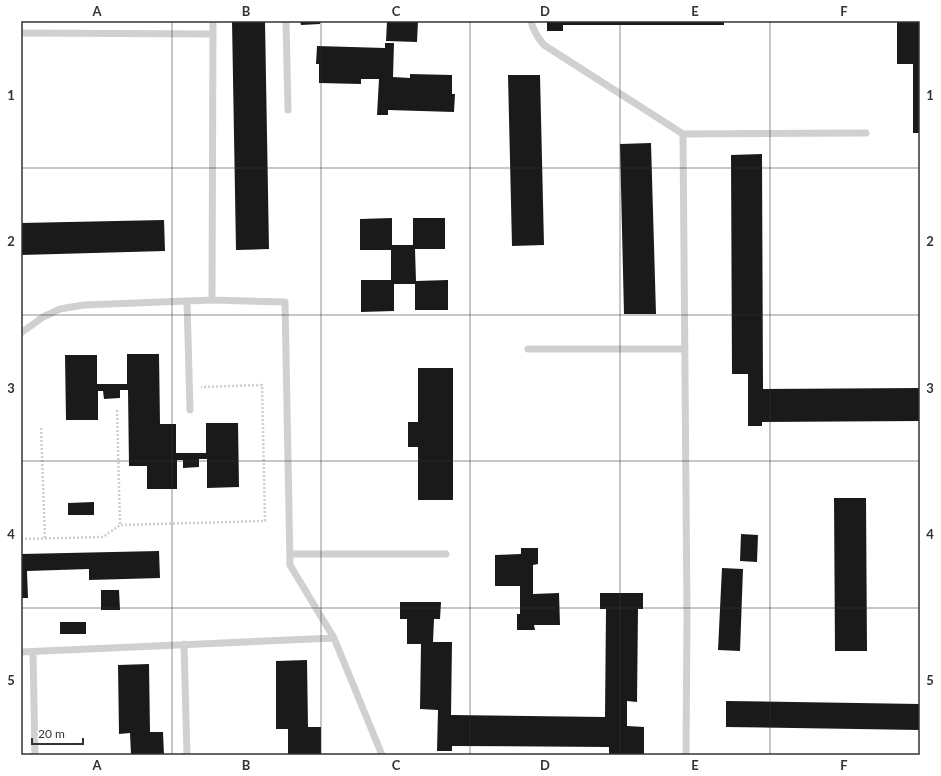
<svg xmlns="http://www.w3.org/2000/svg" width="941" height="776" font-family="Lato,sans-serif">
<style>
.building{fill:#1a1a1a}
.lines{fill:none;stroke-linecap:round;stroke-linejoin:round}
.path{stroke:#cdcdcd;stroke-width:2.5;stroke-dasharray:2 2;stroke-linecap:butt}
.lane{stroke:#d0d0d0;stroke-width:7}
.grid{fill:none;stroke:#333;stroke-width:1;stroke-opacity:0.55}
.neatline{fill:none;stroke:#333;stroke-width:1.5}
.grid-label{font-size:13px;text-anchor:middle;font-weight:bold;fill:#333}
</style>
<rect width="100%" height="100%" fill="#fff"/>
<path class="building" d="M232,21H265L269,249L236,250Z
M300,21H320V24L301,25Z
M387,21H418L417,42L386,41Z
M547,21H724V25H563V31H547Z
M897,21H920V133H913V64H897Z
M385,43H394L393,77L410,78V74L452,75V94H455L454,112L388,110V115H377L379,79H361V84L319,83V64H316L317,46L385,48Z
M508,75H540L544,245L512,246Z
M651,143L656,314H624L620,144Z
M762,154L763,389L920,388V421L762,422V426H748V374H732L731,155Z
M392,218V245H413V218H445V249H415L416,281L448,280V310H415V284H394V311L361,312V280H391V250H360V219Z
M164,220L165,251L21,255V223Z
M127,354H159L160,424H176V453H206V423H238L239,487L207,488V459H199V467L183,468V460H177V489H147V466H129L128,390H120V398L104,399L103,391H98V420H66L65,355H97V384H127Z
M418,368H453V500H418V447H408V422H418Z
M834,498H866L867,651H835Z
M94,502V515H68V503Z
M741,534L758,535L757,562L740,561Z
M521,548H538V564L533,565V594L559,593L560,625H534L535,630H517V614H520V586H495V555L521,554Z
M159,551L160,578L89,580V569L27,571L28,598H21V554Z
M722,568L743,569L740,651L718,650Z
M101,590H119L120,610H101Z
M600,593H643V609H638L637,702L627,701V726L644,727V755H609V747L452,746V751H437L438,710L420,709L421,644H407V619H400V602H441L440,619H434L433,642H452L451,715L605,717L606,609H600Z
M60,622H86V634H60Z
M307,660L308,727H321V755H288V729H276V661Z
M149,664L150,732H163L164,755H131L130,733L119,734L118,665Z
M726,701L920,704V730L726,727Z"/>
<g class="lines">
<path class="path" d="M117,410L120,525L265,521L262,385L201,387
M41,428L45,539
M21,539L103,537L120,525"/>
<path class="lane" d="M286,21L288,110
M531,21C533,31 538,38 544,45L683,134L866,133
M21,33L212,34
M683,134L687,615L686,755
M212,300L285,302L290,565L334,638
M187,301L190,410
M21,333L43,317L60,309L84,305L212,300L213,21
M528,349H685
M290,554H446
M184,644L187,755
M21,652L334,638L382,755
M33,652L35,755"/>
</g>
<path class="grid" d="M172,21V755M321,21V755M470,21V755M620,21V755M770,21V755M21,168H920M21,315H920M21,461H920M21,608H920"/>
<rect width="941" height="776" fill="none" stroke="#ffffff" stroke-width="44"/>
<path d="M32 738v6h51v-6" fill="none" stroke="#333333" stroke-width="2"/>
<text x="38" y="738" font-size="12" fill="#333333" stroke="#ffffff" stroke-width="3" paint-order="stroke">20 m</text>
<rect x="22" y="22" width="897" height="732" class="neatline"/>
<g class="grid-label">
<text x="97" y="16">A</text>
<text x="246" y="16">B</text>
<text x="396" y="16">C</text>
<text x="545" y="16">D</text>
<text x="695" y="16">E</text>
<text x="844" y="16">F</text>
<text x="11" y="100">1</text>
<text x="930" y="100">1</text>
<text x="11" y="246">2</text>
<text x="930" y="246">2</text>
<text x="11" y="393">3</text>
<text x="930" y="393">3</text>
<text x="11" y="539">4</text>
<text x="930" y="539">4</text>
<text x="11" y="685">5</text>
<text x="930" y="685">5</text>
<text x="97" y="770">A</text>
<text x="246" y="770">B</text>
<text x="396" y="770">C</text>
<text x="545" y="770">D</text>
<text x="695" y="770">E</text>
<text x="844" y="770">F</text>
</g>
</svg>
